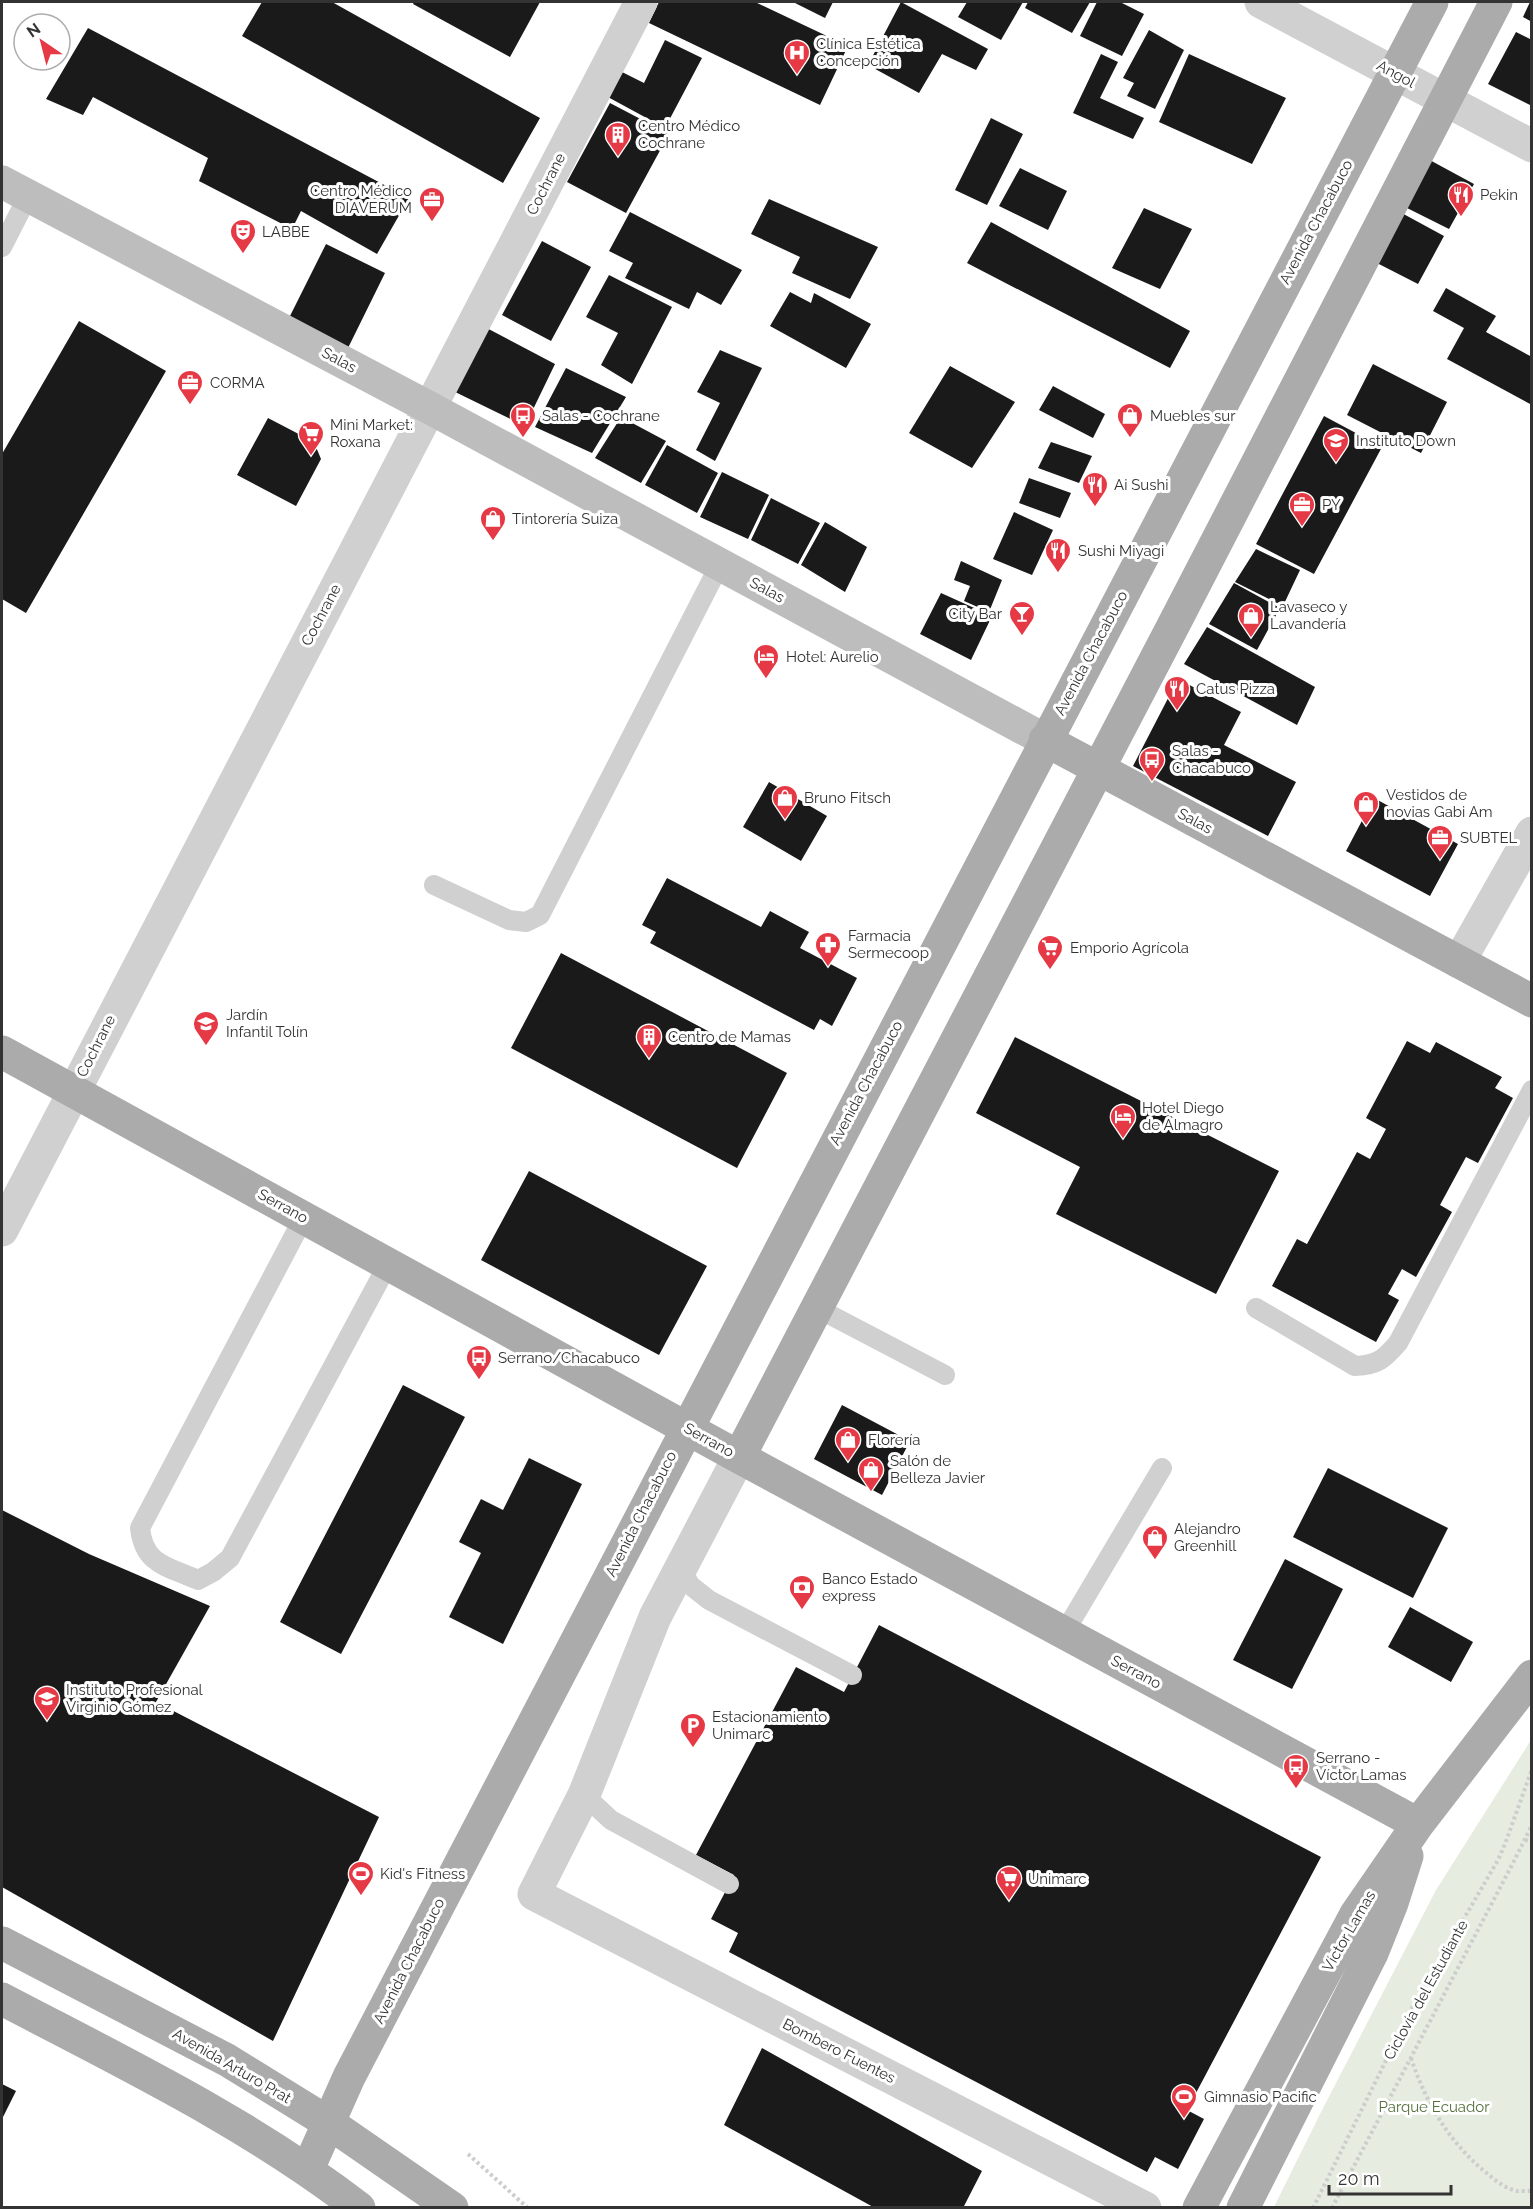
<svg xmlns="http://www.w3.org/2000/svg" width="1533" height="2209" font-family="Raleway,sans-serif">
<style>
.green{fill:#e6ecdf}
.building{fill:#1a1a1a}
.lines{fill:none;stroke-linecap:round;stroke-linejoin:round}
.path{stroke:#cdcdcd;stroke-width:4;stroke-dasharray:3 3;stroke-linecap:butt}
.service{stroke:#d0d0d0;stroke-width:20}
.minor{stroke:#d0d0d0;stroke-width:33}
.tertiary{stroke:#d0d0d0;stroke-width:33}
.secondary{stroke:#bdbdbd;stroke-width:33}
.primary{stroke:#ababab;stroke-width:33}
.labels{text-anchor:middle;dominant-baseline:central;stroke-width:6;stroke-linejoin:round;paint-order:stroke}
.poi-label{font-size:15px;fill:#333;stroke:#fff;text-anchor:start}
.street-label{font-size:15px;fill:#333;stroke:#fff}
.park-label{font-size:15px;fill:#56703f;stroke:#fff}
</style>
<rect width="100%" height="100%" fill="#fff"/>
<path class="green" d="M1531,1740V2207H1274L1320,2114L1436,1890Z"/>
<path class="building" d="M262,2H332L540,118L503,183L242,36Z
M414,2H540L510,57L413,4Z
M659,2H755L848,46L820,105L649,23Z
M793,2H833L825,18Z
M901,2L988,49L976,70L942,54L919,93L868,65Z
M967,2H1023L1001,40L958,17Z
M1028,2H1090L1072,33L1025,8Z
M1097,2H1120L1144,14L1122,56L1080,36Z
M1530,2H1532V22L1523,17Z
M88,28L409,198L377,254L301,211L292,229L199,181L208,158L93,97L83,115L46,99Z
M1149,30L1184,50L1155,109L1127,96L1134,83L1123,78Z
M1516,32L1532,40V106L1488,84Z
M665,40L702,58L665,128L606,96L620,71L644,83Z
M1101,54L1118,62L1100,98L1144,118L1133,139L1073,113Z
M1189,54L1286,98L1252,164L1159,122Z
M610,103L669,134L626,213L567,182Z
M991,118L1023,134L987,205L955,190Z
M1426,158L1474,184L1449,229L1401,205Z
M1020,168L1067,191L1048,230L999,206Z
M769,199L878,247L850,299L792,273L800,257L751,234Z
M1144,208L1192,229L1160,289L1112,268Z
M1398,211L1444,236L1418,284L1373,261Z
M630,212L742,270L721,305L697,292L689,309L625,278L633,263L609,251Z
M991,222L1190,331L1170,368L967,263Z
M542,241L591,267L551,341L502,315Z
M326,244L385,273L347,350L287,322Z
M609,275L672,307L632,384L601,365L618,333L586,317Z
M1446,288L1496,316L1486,332L1532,357V405L1447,359L1464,328L1433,311Z
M790,292L811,303L814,293L871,324L846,368L770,326Z
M79,321L166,371L26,613L2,599V454Z
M481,325L555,364L525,426L449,389Z
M720,350L762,368L715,461L696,450L720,403L697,392Z
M1373,364L1447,402L1421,453L1347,415Z
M950,366L1015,402L972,468L909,433Z
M566,368L626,397L592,453L535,427Z
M1053,386L1105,414L1093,438L1039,410Z
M1324,416L1382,447L1314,574L1256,544Z
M621,417L666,441L641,483L595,458Z
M268,418L314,442L321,459L296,506L237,475Z
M1051,442L1092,456L1079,483L1038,468Z
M667,445L718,473L697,513L645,485Z
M722,472L769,495L748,539L700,517Z
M1029,478L1071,493L1060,518L1019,503Z
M771,498L820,523L798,564L751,540Z
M1014,512L1053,530L1032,575L993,559Z
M825,522L867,547L845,592L801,565Z
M1256,549L1300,570L1283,606L1235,582Z
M961,561L1002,580L989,612L964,601L970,586L954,580Z
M1234,583L1280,608L1257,650L1209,624Z
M941,593L992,616L971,660L920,634Z
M1207,627L1315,687L1297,725L1184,664Z
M1178,679L1241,712L1224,745L1296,782L1268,836L1133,766Z
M769,782L827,816L801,861L743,827Z
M1374,798L1458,844L1430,896L1346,851Z
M667,878L761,927L770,911L809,932L800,948L857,978L832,1026L820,1019L814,1030L650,943L656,932L642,925Z
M561,953L787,1073L737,1168L511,1048Z
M1015,1037L1279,1171L1216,1294L1056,1214L1080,1167L976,1113Z
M1407,1041L1430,1053L1436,1042L1502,1077L1495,1088L1513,1098L1478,1163L1466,1157L1440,1205L1452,1212L1416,1277L1402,1269L1388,1294L1399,1300L1376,1342L1272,1286L1297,1239L1307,1244L1357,1152L1370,1159L1386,1129L1366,1118Z
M529,1171L707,1266L659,1355L481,1260Z
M403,1385L465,1417L341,1654L280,1622Z
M842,1405L910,1441L882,1495L814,1459Z
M529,1458L582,1484L503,1644L449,1617L481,1553L459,1542L481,1499L503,1510Z
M1328,1468L1448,1528L1413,1598L1293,1537Z
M2,1510L89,1554L210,1606L156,1702L379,1817L273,2041L2,1887Z
M1285,1559L1343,1589L1292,1689L1233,1660Z
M1410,1607L1473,1642L1451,1682L1388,1647Z
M879,1625L1321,1857L1187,2110L1204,2119L1178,2169L1155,2157L1147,2172L729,1952L738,1933L711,1919L734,1875L696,1855L796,1667L844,1692Z
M762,2048L982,2171L963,2208H875L724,2125Z
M2,2084L16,2091L2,2119Z"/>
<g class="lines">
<path class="path" d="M1525,1840L1532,1841
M1411,2058C1426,2104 1451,2145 1489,2175C1497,2182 1508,2190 1518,2191C1522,2191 1527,2191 1532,2191
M468,2154L528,2208
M1313,2208L1413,2006L1498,1860L1505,1844L1532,1769
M1332,2208L1513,1863L1532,1825"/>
<path class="service" d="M2,247L28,196
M434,885L509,920L526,922L540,915L720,564
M304,1217L140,1528C144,1565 167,1566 198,1580L213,1572L230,1558L388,1264
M817,1308L945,1375
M1256,1308L1355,1366C1378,1365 1384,1359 1398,1343L1532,1090
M681,1569L690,1585L709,1600L852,1675
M1064,1633L1162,1468
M584,1795L611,1820L729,1884"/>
<path class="minor" d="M1459,962L1532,833
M739,1457L655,1617L584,1795L534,1894L1145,2208"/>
<path class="tertiary" d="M1261,2L1532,146
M2,1230L641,2"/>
<path class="secondary" d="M2,182L430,408L1045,740"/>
<path class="primary" d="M1045,740L1532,1001
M2,1052L739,1457L1418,1824
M739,1457L1173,626L1496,2
M2,1943L227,2060L329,2123L452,2208
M2,1999C124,2063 249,2123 359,2208
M308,2169L349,2077L1432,2
M1199,2208L1356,1914L1418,1824L1532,1676
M1243,2208L1372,1953L1392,1903L1407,1856"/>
</g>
<defs>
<symbol id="hospital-pin" viewBox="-11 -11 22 30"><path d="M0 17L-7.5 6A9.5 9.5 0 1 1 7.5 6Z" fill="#e63946" stroke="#fff"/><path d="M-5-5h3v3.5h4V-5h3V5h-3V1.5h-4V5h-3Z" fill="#fff"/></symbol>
<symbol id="building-pin" viewBox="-11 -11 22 30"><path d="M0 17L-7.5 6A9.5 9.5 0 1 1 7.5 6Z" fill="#e63946" stroke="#fff"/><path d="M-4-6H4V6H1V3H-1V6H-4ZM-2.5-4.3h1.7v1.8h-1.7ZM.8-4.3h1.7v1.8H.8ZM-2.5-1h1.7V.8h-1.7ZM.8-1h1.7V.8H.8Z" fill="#fff"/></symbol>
<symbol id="restaurant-pin" viewBox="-11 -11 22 30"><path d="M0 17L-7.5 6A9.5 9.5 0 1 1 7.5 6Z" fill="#e63946" stroke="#fff"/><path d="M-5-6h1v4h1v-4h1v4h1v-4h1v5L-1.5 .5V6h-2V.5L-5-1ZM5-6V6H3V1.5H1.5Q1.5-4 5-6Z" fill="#fff"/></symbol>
<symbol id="office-pin" viewBox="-11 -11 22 30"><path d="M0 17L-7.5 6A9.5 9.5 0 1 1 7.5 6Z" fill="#e63946" stroke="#fff"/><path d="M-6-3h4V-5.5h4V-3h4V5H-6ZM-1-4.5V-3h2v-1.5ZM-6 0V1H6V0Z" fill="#fff"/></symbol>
<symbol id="theatre-pin" viewBox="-11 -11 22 30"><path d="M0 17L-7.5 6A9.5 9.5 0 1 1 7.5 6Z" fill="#e63946" stroke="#fff"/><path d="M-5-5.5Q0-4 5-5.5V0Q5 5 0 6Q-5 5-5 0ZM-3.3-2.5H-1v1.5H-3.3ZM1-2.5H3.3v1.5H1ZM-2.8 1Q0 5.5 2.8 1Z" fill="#fff"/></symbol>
<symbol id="bus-pin" viewBox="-11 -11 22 30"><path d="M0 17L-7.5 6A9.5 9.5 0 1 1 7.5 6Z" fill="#e63946" stroke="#fff"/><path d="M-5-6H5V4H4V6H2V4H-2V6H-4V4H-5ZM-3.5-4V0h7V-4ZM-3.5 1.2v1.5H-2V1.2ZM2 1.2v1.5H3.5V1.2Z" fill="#fff"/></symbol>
<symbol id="shop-pin" viewBox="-11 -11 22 30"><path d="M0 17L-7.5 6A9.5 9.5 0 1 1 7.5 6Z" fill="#e63946" stroke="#fff"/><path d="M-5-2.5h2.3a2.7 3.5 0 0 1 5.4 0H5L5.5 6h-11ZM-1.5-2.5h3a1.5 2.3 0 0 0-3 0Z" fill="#fff"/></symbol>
<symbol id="supermarket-pin" viewBox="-11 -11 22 30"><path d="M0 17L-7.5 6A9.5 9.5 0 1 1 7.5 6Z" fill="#e63946" stroke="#fff"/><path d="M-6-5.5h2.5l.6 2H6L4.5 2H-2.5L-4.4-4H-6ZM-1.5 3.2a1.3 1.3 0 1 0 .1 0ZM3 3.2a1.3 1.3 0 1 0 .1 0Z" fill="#fff"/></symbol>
<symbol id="school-pin" viewBox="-11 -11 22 30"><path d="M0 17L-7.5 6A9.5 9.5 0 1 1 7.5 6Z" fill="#e63946" stroke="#fff"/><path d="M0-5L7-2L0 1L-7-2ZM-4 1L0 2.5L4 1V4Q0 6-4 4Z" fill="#fff"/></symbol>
<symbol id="bar-pin" viewBox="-11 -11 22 30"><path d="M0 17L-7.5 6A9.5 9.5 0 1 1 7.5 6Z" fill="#e63946" stroke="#fff"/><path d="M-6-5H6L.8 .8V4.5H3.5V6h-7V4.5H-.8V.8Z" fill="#fff"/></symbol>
<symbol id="hotel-pin" viewBox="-11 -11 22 30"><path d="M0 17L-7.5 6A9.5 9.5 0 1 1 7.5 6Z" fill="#e63946" stroke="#fff"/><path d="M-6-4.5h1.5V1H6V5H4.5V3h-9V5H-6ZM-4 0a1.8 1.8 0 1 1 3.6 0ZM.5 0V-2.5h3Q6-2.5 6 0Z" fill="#fff"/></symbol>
<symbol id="pharmacy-pin" viewBox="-11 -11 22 30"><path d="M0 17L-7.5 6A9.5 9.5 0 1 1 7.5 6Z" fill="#e63946" stroke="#fff"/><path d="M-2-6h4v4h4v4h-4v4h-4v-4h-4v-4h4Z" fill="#fff"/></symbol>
<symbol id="bank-pin" viewBox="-11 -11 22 30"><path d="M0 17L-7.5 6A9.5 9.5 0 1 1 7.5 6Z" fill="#e63946" stroke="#fff"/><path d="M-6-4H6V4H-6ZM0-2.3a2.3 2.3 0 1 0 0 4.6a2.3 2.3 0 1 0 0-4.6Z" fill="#fff"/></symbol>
<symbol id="university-pin" viewBox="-11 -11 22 30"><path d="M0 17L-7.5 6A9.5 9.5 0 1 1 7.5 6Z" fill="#e63946" stroke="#fff"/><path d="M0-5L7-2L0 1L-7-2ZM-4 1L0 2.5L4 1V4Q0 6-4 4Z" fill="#fff"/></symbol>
<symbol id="parking-pin" viewBox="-11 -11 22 30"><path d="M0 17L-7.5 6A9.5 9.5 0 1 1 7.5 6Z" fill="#e63946" stroke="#fff"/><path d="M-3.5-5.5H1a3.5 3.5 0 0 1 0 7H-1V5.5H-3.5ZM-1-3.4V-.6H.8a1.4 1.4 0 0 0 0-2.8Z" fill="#fff"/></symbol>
<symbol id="stadium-pin" viewBox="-11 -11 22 30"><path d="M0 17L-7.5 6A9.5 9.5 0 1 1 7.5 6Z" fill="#e63946" stroke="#fff"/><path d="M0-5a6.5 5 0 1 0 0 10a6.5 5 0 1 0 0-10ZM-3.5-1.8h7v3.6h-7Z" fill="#fff"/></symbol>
</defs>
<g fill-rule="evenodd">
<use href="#hospital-pin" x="782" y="38" width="30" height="40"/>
<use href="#building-pin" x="603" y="120" width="30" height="40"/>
<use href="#restaurant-pin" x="1446" y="180" width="30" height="40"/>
<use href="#office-pin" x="417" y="185" width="30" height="40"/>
<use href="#theatre-pin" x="228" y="217" width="30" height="40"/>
<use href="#office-pin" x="175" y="368" width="30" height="40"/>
<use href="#bus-pin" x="508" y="401" width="30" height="40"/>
<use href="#shop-pin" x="1115" y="401" width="30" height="40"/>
<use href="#supermarket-pin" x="296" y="419" width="30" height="40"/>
<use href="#school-pin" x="1321" y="426" width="30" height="40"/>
<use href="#restaurant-pin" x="1080" y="470" width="30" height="40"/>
<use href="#office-pin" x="1287" y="490" width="30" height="40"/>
<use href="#shop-pin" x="478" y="504" width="30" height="40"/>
<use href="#restaurant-pin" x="1043" y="536" width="30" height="40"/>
<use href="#bar-pin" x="1007" y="599" width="30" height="40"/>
<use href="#shop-pin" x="1236" y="601" width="30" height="40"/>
<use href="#hotel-pin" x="751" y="642" width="30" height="40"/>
<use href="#restaurant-pin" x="1162" y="674" width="30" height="40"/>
<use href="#bus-pin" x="1137" y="745" width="30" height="40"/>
<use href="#shop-pin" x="770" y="783" width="30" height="40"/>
<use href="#shop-pin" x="1351" y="789" width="30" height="40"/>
<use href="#office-pin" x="1425" y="823" width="30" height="40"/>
<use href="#pharmacy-pin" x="813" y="930" width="30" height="40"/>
<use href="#supermarket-pin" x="1035" y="933" width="30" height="40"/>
<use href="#school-pin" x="191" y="1009" width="30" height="40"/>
<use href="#building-pin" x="634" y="1022" width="30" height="40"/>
<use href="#hotel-pin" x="1108" y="1102" width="30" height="40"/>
<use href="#bus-pin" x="464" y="1343" width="30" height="40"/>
<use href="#shop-pin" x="833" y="1425" width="30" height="40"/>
<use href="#shop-pin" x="856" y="1455" width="30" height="40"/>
<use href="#shop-pin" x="1140" y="1523" width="30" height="40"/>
<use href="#bank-pin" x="787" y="1573" width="30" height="40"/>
<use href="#university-pin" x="32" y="1684" width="30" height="40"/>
<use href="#parking-pin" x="678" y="1711" width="30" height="40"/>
<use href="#bus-pin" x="1281" y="1752" width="30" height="40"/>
<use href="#stadium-pin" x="346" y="1859" width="30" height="40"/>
<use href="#supermarket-pin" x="994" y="1864" width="30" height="40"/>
<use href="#stadium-pin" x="1169" y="2082" width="30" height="40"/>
</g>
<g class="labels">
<g class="poi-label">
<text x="816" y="44">Clínica Estética<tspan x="816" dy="17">Concepción</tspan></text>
<text x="638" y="126">Centro Médico<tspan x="638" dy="17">Cochrane</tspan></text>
<text x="412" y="191" text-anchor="end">Centro Médico<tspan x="412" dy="17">DIAVERUM</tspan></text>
<text x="1480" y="195">Pekin</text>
<text x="262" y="232">LABBE</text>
<text x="210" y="383">CORMA</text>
<text x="542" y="416">Salas - Cochrane</text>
<text x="1150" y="416">Muebles sur</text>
<text x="330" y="425">Mini Market:<tspan x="330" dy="17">Roxana</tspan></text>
<text x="1356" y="441">Instituto Down</text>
<text x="1114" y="485">Ai Sushi</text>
<text x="1322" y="505">PY</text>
<text x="512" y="519">Tintorería Suiza</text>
<text x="1078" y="551">Sushi Miyagi</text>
<text x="1270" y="607">Lavaseco y<tspan x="1270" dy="17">Lavandería</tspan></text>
<text x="1002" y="614" text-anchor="end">City Bar</text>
<text x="786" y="657">Hotel: Aurelio</text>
<text x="1196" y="689">Catus Pizza</text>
<text x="1172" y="751">Salas -<tspan x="1172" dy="17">Chacabuco</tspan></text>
<text x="1386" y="795">Vestidos de<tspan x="1386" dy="17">novias Gabi Am</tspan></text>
<text x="804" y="798">Bruno Fitsch</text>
<text x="1460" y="838">SUBTEL</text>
<text x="848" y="936">Farmacia<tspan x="848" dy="17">Sermecoop</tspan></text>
<text x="1070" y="948">Emporio Agrícola</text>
<text x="226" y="1015">Jardín<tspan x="226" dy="17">Infantil Tolín</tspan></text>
<text x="668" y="1037">Centro de Mamas</text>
<text x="1142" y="1108">Hotel Diego<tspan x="1142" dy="17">de Almagro</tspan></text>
<text x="498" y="1358">Serrano/Chacabuco</text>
<text x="868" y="1440">Florería</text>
<text x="890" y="1461">Salón de<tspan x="890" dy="17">Belleza Javier</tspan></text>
<text x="1174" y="1529">Alejandro<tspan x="1174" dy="17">Greenhill</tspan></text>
<text x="822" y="1579">Banco Estado<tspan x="822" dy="17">express</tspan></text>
<text x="66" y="1690">Instituto Profesional<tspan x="66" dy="17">Virginio Gómez</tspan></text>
<text x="712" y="1717">Estacionamiento<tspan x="712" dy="17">Unimarc</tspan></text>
<text x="1316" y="1758">Serrano -<tspan x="1316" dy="17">Víctor Lamas</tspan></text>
<text x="380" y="1874">Kid's Fitness</text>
<text x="1028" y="1879">Unimarc</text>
<text x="1204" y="2097">Gimnasio Pacific</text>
</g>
<g class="street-label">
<text transform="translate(1396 74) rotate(28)">Angol</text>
<text transform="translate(546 184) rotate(-63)">Cochrane</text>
<text transform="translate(1316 222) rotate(-62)">Avenida Chacabuco</text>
<text transform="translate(339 360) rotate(28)">Salas</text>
<text transform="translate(767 590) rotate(28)">Salas</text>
<text transform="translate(321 615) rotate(-62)">Cochrane</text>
<text transform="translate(1091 653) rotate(-62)">Avenida Chacabuco</text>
<text transform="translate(1195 821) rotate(28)">Salas</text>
<text transform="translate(96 1046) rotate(-63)">Cochrane</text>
<text transform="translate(866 1083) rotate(-62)">Avenida Chacabuco</text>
<text transform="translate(283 1206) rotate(29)">Serrano</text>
<text transform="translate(709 1440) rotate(29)">Serrano</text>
<text transform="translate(641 1514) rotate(-63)">Avenida Chacabuco</text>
<text transform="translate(1136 1672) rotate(28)">Serrano</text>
<text transform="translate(1349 1931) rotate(-60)">Víctor Lamas</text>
<text transform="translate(409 1961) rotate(-63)">Avenida Chacabuco</text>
<text transform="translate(1426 1990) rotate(-61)">Ciclovía del Estudiante</text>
<text transform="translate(839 2051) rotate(27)">Bombero Fuentes</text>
<text transform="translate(232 2066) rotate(30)">Avenida Arturo Prat</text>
</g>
<g class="park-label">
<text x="1434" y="2107">Parque Ecuador</text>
</g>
</g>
<rect width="1533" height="2209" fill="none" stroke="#333333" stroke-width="6"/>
<g transform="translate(42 42) rotate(325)"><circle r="28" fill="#ffffff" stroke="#adadad" stroke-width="1.5"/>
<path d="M0-4.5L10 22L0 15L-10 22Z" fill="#e63946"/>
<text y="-9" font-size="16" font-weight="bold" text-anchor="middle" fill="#333333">N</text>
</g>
<path d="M1329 2185v9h122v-9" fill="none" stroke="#333333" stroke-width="3"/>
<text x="1338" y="2185" font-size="18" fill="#333333" stroke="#ffffff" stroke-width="4.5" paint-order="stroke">20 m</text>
</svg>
